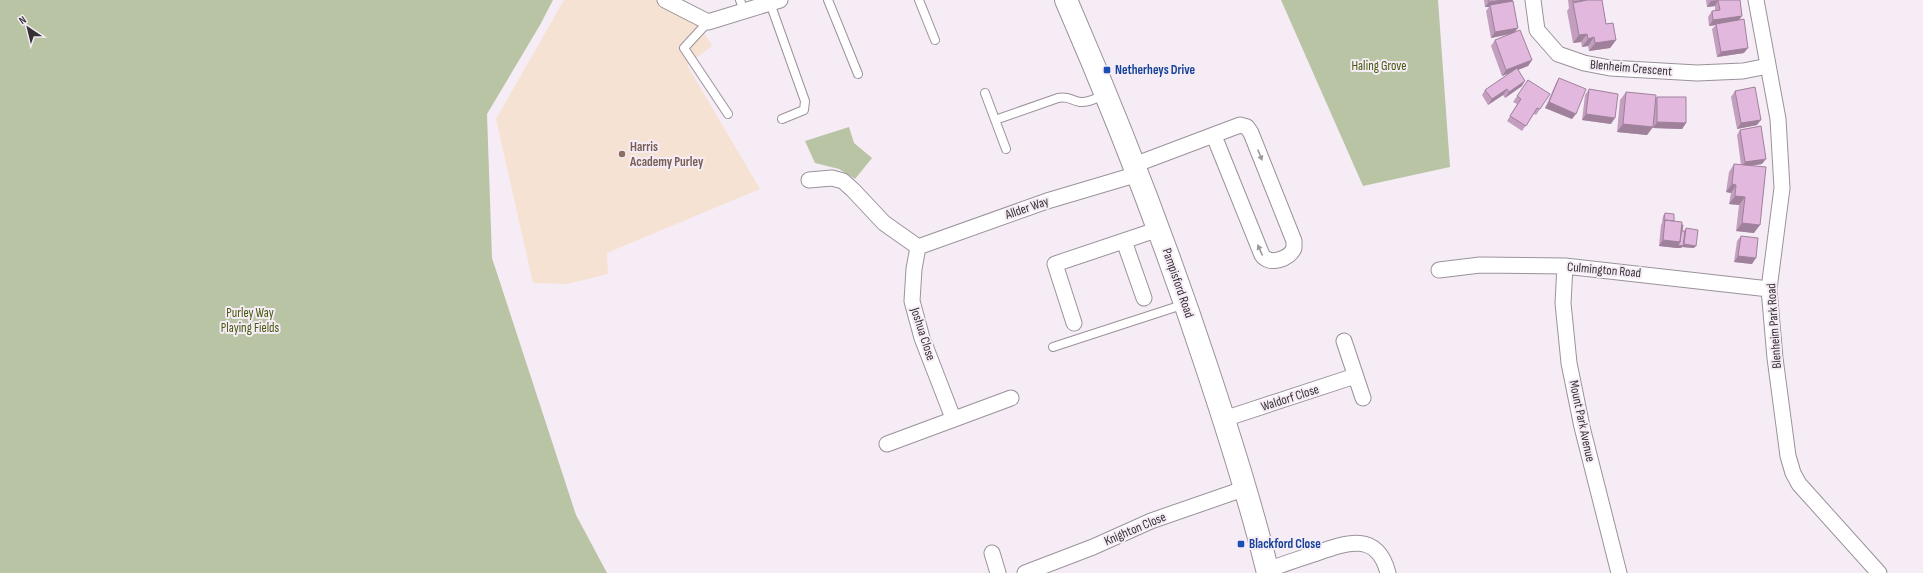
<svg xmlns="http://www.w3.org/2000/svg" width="1923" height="573" font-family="'Sofia Sans Condensed',sans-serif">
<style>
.education{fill:#f6e2d2}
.green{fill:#b8c4a4}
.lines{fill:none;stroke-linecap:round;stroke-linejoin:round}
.lane-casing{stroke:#9a929a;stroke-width:10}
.street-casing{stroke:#9a929a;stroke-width:17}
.secondary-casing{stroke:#9a929a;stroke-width:24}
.lane{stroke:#fff;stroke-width:8}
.street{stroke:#fff;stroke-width:15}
.secondary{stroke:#fff;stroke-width:22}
.wall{fill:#c39ebf}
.shaded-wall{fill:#9f819b}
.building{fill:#e3b8de;stroke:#9f819b}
.oneway{fill:#9a989a}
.transit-dot{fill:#1a4fb4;stroke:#f6ecf6;stroke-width:1.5}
.education-dot{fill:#8d6e63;stroke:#f6ecf6;stroke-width:1.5}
.labels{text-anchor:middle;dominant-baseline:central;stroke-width:4;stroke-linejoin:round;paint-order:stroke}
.park-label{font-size:13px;fill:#44580a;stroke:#f6ecf6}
.street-label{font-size:13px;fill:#353135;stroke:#f6ecf6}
.transit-label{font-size:13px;font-weight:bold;fill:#164399;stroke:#f6ecf6;text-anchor:start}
.education-label{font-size:13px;font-weight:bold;fill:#785e54;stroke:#f6ecf6;text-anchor:start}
</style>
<rect width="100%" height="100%" fill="#f6ecf6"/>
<path class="education" d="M564,0H684L712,46L687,65L760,189L607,253L608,274L567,284L533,283L496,119Z"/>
<path class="green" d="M0,0H553L540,25L487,114L492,258L576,515L607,573H0Z
M1281,0H1438L1450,167L1363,186Z
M849,127L854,143L872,158L855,179L839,169L815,163L805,141Z"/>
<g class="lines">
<defs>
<path id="lane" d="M740,0L744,11
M828,0L858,74
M919,0L935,40
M770,3L805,101L804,110L782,119
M708,22L684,48L728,114
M985,93L1006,149
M995,120L1058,98C1069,96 1070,100 1080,102C1088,103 1097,98 1104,95
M1053,347L1185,304"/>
<path id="street" d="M665,0L708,22L780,0
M1533,0L1537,30L1558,54L1584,63L1610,68L1697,73L1743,71L1768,66
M1756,0L1778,119L1782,188L1769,289L1775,358L1788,456L1793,473L1799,484L1879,573
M1134,165L1240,125L1247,127L1251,133L1294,241V248C1290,259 1269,266 1262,255L1214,136
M809,180L832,178L843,181L853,190L884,223L918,247
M1124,241L1144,298
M918,247L1047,201L1138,174
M918,247L914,269L912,301L922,338L953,418
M1565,266L1563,303L1569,363L1582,427L1619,573
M1439,270L1480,265L1565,266L1769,289
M1074,323L1055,264L1159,229
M1344,341L1363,398
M1224,419L1355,376
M887,444L1011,398
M992,553L998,573
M1268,570C1283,564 1299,559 1314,554C1345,543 1377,530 1388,573
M1025,573L1093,547L1151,521L1246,488"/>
<path id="secondary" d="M1066,0C1118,120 1165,241 1206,365C1229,434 1251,503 1268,573"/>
</defs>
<use href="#lane" class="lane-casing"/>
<use href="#street" class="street-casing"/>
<use href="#secondary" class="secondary-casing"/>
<use href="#lane" class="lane"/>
<use href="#street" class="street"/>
<use href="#secondary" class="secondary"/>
</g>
<path class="wall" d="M1484,0H1513V1L1515,32L1532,60L1528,66L1518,70L1522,86L1505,98L1503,95L1488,105L1482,95L1485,90L1510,73L1502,76L1491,46L1495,40L1510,34L1491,38L1486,11L1489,7H1485Z
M1568,0H1602L1606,24L1616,40L1610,48L1589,51L1588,46L1582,47L1581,42L1573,43L1567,11L1569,8Z
M1706,0H1740L1742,16L1739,20L1744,53L1717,57L1712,29L1716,25L1709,26L1708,17L1712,11H1715V6L1707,7Z
M1559,78L1572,119L1545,108L1556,83Z
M1528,80L1540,109L1536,115L1534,114L1522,131L1507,121L1517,104L1513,102Z
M1589,89L1611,124L1582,120L1585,95Z
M1735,91L1757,125L1737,129L1731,97Z
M1626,92L1655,99L1657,97L1686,123L1682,129L1653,128V127L1647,135L1617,132L1620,100Z
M1740,130L1762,164L1751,166L1754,233L1736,231L1739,205L1729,204L1731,193L1726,192L1729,172L1734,164L1741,165L1737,135Z
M1665,213L1674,221L1682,225V231H1684L1686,228L1694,248L1682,247L1683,246L1681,248L1659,246L1661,225L1662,223L1663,216Z
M1741,236L1752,264L1734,262L1737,241Z"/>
<path class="shaded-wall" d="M1504,0H1513L1510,5H1490L1489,7H1485L1489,2Z
M1718,0L1715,6L1707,7L1711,1Z
M1742,16L1738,21L1716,24V25L1709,26L1713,20Z
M1518,28L1514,33L1491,38L1495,32Z
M1587,34L1581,42L1573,43L1579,35Z
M1594,37L1588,46L1582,47L1588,39Z
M1616,40L1610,48L1589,51L1595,43Z
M1748,48L1744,53L1717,57L1721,52Z
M1532,60L1528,66L1502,76L1506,70Z
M1525,81L1522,86L1505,98L1509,92Z
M1507,89L1503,95L1488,105L1492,99Z
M1549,102L1576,114L1572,119L1545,108Z
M1586,114L1615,118L1611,124L1582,120Z
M1761,120L1757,125L1737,129L1741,123Z
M1657,122L1686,123L1682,129L1653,128Z
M1623,124L1653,127L1647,135L1617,132Z
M1766,159L1762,164L1741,167L1745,162Z
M1732,184L1736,185L1731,193L1726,192Z
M1735,196L1745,197L1739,205L1729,204Z
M1742,223L1760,225L1754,233L1736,231Z
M1663,240L1680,242L1676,248L1659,246Z
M1684,244L1696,246L1694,248L1682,247Z
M1678,245L1683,246L1681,248H1676Z
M1738,256L1756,258L1752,264L1734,262Z"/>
<path class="building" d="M1488,0H1504L1489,2Z
M1573,0H1585L1573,2Z
M1587,0H1602L1606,24L1613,23L1616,40L1595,43L1594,37L1588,39L1587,34L1579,35L1573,3Z
M1718,0H1740L1742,16L1713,20L1712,11L1720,10Z
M1513,1L1518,28L1495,32L1490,5Z
M1744,19L1748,48L1721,52L1716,24Z
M1520,30L1532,60L1506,70L1495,40Z
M1517,68L1525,81L1509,92L1507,89L1492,99L1485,90Z
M1559,78L1586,89L1576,114L1549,102Z
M1528,80L1550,94L1540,109L1537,108L1526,126L1510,116L1521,99L1517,96Z
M1755,87L1761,120L1741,123L1735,91Z
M1589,89L1618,94L1615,118L1586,114Z
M1626,92L1656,95L1653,127L1623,124Z
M1657,97H1686V123L1657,122Z
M1761,126L1766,159L1745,162L1740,130Z
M1734,164L1766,167L1760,225L1742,223L1745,197L1735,196L1736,185L1732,184Z
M1665,213L1674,214V221L1665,220V221H1664Z
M1665,220L1682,222L1680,242L1663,240Z
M1682,225H1683L1682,231H1685L1683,246L1678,245L1680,242Z
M1686,228L1698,230L1696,246L1684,244Z
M1741,236L1758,238L1756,258L1738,256Z"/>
<defs><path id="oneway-solid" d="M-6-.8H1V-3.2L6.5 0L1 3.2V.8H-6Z"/></defs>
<g class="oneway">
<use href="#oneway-solid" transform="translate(1260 155) rotate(68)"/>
<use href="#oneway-solid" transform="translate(1260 250) rotate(-114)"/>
</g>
<g class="transit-dot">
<rect x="1103" y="66" width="8" height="8" rx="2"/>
<rect x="1237" y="540" width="8" height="8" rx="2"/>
</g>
<circle class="education-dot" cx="622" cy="154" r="4"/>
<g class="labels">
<g class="park-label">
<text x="1379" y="66">Haling Grove</text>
<text x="250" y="313">Purley Way<tspan x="250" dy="15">Playing Fields</tspan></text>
</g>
<g class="street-label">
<text transform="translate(1631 68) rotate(5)">Blenheim Crescent</text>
<text transform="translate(1027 208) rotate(-19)">Allder Way</text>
<text transform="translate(1604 270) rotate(5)">Culmington Road</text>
<text transform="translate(1178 283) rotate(71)">Pampisford Road</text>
<text transform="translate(1774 326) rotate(-94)">Blenheim Park Road</text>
<text transform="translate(923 334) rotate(72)">Joshua Close</text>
<text transform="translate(1290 398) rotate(-18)">Waldorf Close</text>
<text transform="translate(1582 421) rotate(78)">Mount Park Avenue</text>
<text transform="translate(1135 529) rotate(-23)">Knighton Close</text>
</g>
<g class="transit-label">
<text x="1115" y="70">Netherheys Drive</text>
<text x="1249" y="544">Blackford Close</text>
</g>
<g class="education-label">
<text x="630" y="147">Harris<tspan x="630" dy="15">Academy Purley</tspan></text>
</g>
</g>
<g transform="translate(28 28) rotate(325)" stroke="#f6ecf6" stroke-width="3" paint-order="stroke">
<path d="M0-3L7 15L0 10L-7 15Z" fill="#353135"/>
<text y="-6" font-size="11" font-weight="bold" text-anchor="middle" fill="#353135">N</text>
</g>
</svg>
